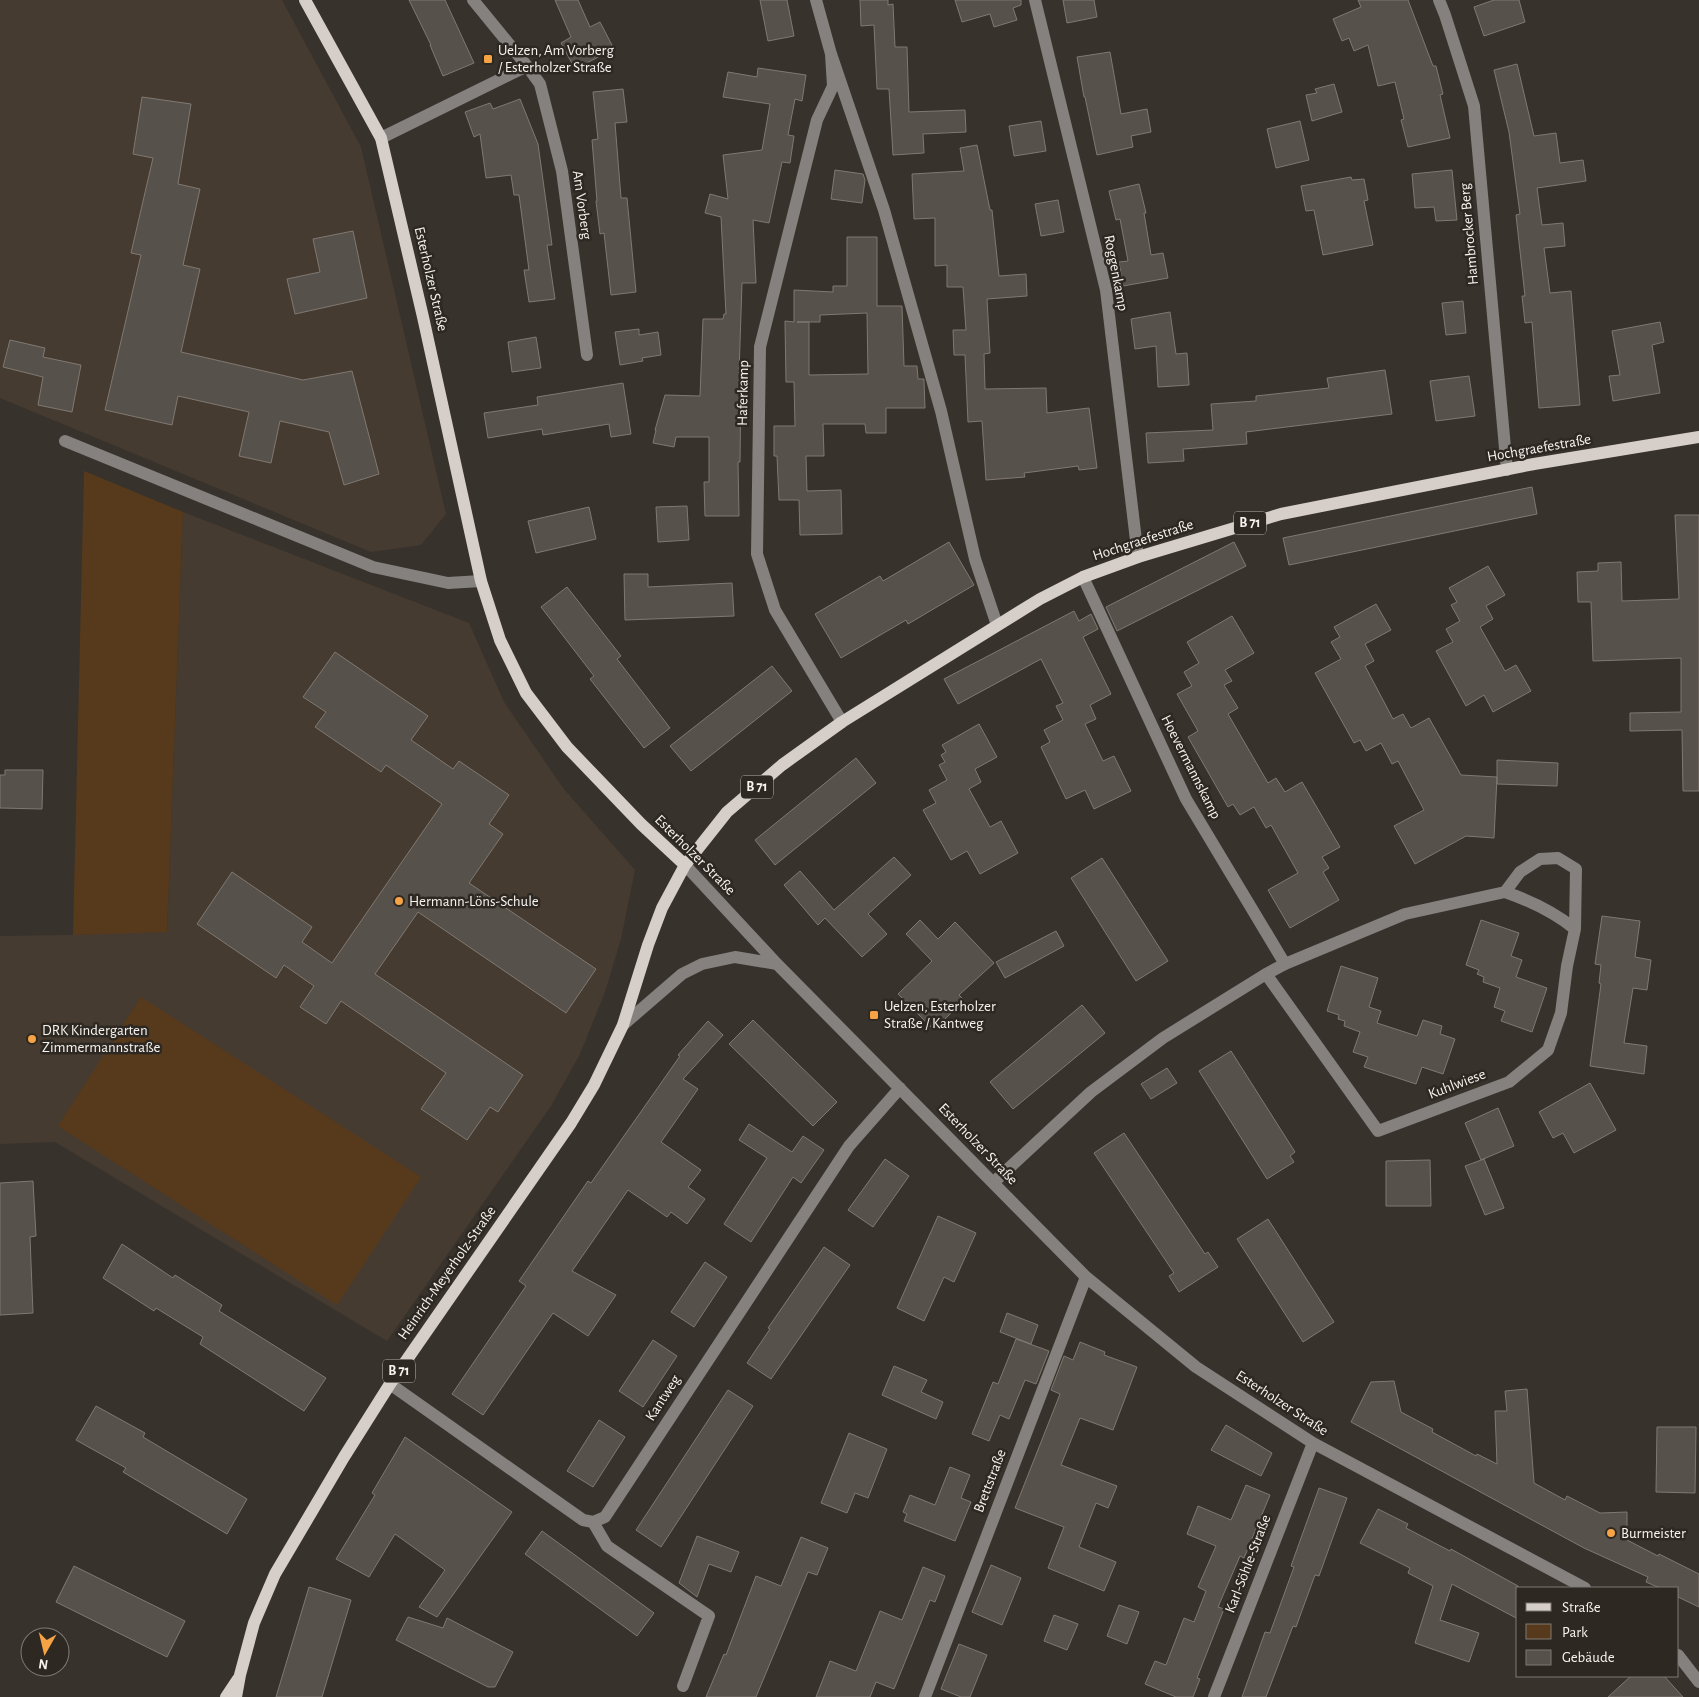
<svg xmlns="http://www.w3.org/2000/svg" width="1699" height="1697" font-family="'Alegreya Sans',sans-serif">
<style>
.built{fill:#463b30}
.green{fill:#573a1b}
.building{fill:#57514b;stroke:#807972;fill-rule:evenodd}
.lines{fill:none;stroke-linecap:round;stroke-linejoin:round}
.minor{stroke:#85817e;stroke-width:12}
.major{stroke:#d6cfc9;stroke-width:12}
.poi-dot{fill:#f5a345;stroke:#2e2823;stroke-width:2}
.labels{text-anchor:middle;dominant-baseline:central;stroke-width:5;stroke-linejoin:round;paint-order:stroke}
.shield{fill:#2e2823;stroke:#bbb6b2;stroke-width:1}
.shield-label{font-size:14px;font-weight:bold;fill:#f7f3ef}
.poi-label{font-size:15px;fill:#f7f3ef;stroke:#2e2823;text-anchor:start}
.street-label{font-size:15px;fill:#f7f3ef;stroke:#2e2823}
</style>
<rect width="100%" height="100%" fill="#38322d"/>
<path class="built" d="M0,0H282L361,147L446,514L421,545L371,552L0,398Z
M183,512L469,623L504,702L563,788L635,870L621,939L605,992L580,1054L551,1106L387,1341L55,1142L0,1144V936L73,935L167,931Z"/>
<path class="green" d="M84,471L183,512L167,932L73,935Z
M141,997L421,1177L337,1305L58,1126Z"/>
<path class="building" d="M409,0H445L474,63L443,76L430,45H431Z
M555,0H578L590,27L600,22L614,49L575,69L561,43L571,37Z
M760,0H787L794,36L768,41Z
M860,0H888V5L893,4L895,47H907L909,112L965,110L966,132L923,134L924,153L893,155L889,89H877L874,25L861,26Z
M955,0H1021V5L1013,8L1017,20L994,27L990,14L962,22Z
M1063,0H1094L1097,17L1067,23Z
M1358,0H1408L1433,66H1436L1443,94L1440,95L1450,138L1408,147L1401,120L1404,119L1395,82L1378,86L1368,45L1354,51L1349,38L1342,41L1333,19L1361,7Z
M1494,0H1519L1525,22L1484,36L1474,7Z
M1110,52L1121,114L1147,109L1151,132L1131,136L1133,147L1097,155L1085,97H1084L1077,57Z
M1517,64L1534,136L1556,133L1560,163L1583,160L1586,181L1537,188L1542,225L1563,223L1565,246L1544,248L1550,293L1571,291L1580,405L1539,408L1532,322L1525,323L1522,296H1525L1516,215L1520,214L1509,132L1494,70Z
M758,68L806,75L802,101L795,99L788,135L794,136L790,163L782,162L769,223L753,220L756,283H742L739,373H741L740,462H738L739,516H705L704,482H709V437H676L674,447L653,443L656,430H655L665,395L700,396L703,319H723L724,314H726L721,217L705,213L710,194L728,199L723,155L762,150L770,104L723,97L728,72L757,77Z
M1334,84L1342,112L1312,121L1306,95L1317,93L1315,89Z
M623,89L627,122L615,123L621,198H627L636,292L611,295L604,233L600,234L596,201H597L592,140L598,139L593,92Z
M142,97L191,104L178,184L200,189L183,265L200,269L181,352L303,380L352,371L379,474L344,485L329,432L280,421L271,463L239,456L249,412L178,396L172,425L105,410L141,255L131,253L153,158L133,154Z
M520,99L538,144L552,245H547L555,299L529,302L524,270H529L519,195H514L511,175L486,178L480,134L474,137L465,112L490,103L493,109Z
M1041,121L1046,151L1014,156L1009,126Z
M1300,121L1309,160L1276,168L1267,129Z
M977,145L990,210H992L999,276L1026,274L1027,296L987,299L990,353L984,354L985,389L1046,388L1047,413L1089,408L1097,468L1079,470L1078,466L1024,473L1025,477L986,480L982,421L968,422L965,355H954L953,330H966L963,287H947V265L935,266V218L914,219L912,174L964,171L960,148Z
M835,170L863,174L865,180L862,203L831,199Z
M1452,170L1457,220L1436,221L1434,207L1415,208L1412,174Z
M1351,177L1352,180L1364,179L1368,200L1364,201L1373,245L1323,255L1314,210L1306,211L1301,186Z
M1139,184L1146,213H1144L1151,255L1163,253L1168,278L1123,286L1119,262L1128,261L1120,219L1116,220L1109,191Z
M1058,200L1064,232L1041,236L1035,204Z
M353,231L367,298L295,314L287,279L320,272L313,239Z
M847,237H877V306H902L904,366H917L918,379H924V381L925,408H886V433H866L865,424H823L824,456H806L807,491L841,490L842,534L800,535L799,500H779L777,456H774V426H795L794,382H786L785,321L794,322V290L833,292V286H847ZM867,313L868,374L809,375V322H797H820V315Z
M1463,301L1466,333L1446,335L1442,303Z
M1170,312L1176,354L1187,353L1189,385L1158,387L1156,346L1135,349L1131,319Z
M1660,322L1664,342L1652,345L1660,393L1613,401L1609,376L1620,375L1612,331Z
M639,329V335L658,332L661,355L642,358L643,361L620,365L615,332Z
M536,337L541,368L512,372L508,342Z
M10,340L45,348L43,357L81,365L72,412L38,405L43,377L3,367Z
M1385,370L1392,414L1246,432L1247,444L1183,449L1184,461L1148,463L1146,433L1213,430L1211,404L1256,401V396L1329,388L1327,378Z
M1469,376L1475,416L1436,421L1430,381Z
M623,383L631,434L611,437L609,424L543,435L542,429L488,438L484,413L538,405L537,397Z
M1532,487L1537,514L1289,565L1283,538Z
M687,506L689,540L658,542L656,507Z
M589,507L596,539L536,553L528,521Z
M1675,515H1699V791H1683L1682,730L1630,731V713L1681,712V658L1593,661L1591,602H1578L1577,572L1598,571V563L1621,562L1622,601L1679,599Z
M949,542L974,585L908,624L906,620L841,658L815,614L880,576L883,581Z
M1234,542L1246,566L1117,631L1106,607Z
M1488,566L1505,595L1486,606L1493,619L1480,627L1505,671L1516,665L1531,691L1493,712L1484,695L1466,706L1436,651L1453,642L1446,629L1460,621L1451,605L1457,602L1449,588Z
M624,574H648V587L732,583L734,616L625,620Z
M567,587L621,656L617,659L670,728L644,748L590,679L594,676L541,607Z
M1376,604L1391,630L1365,644L1374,661L1365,666L1393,719L1403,714L1411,728L1429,718L1461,775L1497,777L1494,838L1466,836L1415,864L1394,826L1424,810L1398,761L1392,764L1381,743L1366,751L1360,740L1354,743L1315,673L1341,659L1331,642L1340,637L1334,627Z
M1074,611L1079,621L1091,614L1098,629L1083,637L1111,694L1090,705L1096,719L1085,724L1103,761L1114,756L1131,791L1094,809L1085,790L1066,799L1041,747L1050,742L1044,730L1063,720L1056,706L1063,703L1041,659L958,704L944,679Z
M1232,616L1254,653L1225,670L1232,681L1224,685L1238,708L1228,714L1268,783L1276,778L1285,792L1302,782L1340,847L1322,857L1329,868L1323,872L1339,900L1290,928L1268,890L1298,873L1271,825L1266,828L1254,807L1240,815L1233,804L1228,807L1188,737L1198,731L1177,694L1192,686L1184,672L1199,663L1187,642Z
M335,652L428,716L411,740L453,769L459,761L509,795L489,824L503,834L469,883L596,969L566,1013L418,912L375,974L523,1075L498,1112L490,1107L467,1140L421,1109L446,1073L341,1001L326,1024L300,1007L314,986L284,965L276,978L197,924L232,872L312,927L302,942L332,963L442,804L386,765L381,772L315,727L326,712L303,697Z
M772,666L792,691L691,771L670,746Z
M979,724L997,757L975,769L981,782L969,789L990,827L1001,821L1018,853L980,874L967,851L951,860L923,810L936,803L929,790L947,780L939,765L945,762L941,755L946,752L942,745Z
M856,758L876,783L775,865L755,840Z
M1497,760L1558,763L1557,786L1497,784Z
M5,770H43L42,809L0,808V775H5Z
M894,857L911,875L868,914L887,934L862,957L825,918L818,925L784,885L800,871L834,910Z
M1102,858L1168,961L1136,981L1071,878Z
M1602,916L1640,921L1635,957L1651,960L1647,990L1633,988L1624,1043L1647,1046L1644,1074L1590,1066L1601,984L1599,983L1601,965L1595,964Z
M920,920L938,939L955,922L994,963L959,995L964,1000L934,1030L898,994L932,961L906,934Z
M1481,920L1519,933L1511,956L1522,960L1516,977L1547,988L1532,1032L1501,1021L1505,1011L1494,1007L1500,988L1483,982L1484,977L1477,974L1479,970L1466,965Z
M1056,931L1064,946L1005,978L996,962Z
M1341,966L1378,978L1369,1007L1381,1011L1377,1023L1417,1036L1423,1020L1442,1026L1440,1034L1455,1039L1443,1074L1422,1067L1416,1084L1364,1067L1368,1057L1353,1052L1360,1032L1344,1026L1345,1021L1338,1019L1339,1015L1327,1011Z
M1082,1005L1105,1033L1013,1109L990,1082Z
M753,1020L837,1102L813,1126L729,1044Z
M708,1021L723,1035L683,1079L698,1089L661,1142L701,1170L688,1187L705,1199L687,1224L671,1212L667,1217L628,1190L572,1271L616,1295L588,1336L553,1313L483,1415L452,1394L526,1286L519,1281L588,1181L591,1183L680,1056L678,1055Z
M1231,1051L1295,1152L1290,1156L1294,1162L1267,1179L1199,1071Z
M1167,1068L1177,1083L1151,1099L1141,1084Z
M1590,1083L1616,1130L1574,1153L1563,1133L1553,1138L1539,1112Z
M1498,1108L1514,1146L1481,1160L1465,1123Z
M749,1124L792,1152L803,1136L824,1150L801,1183L793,1177L751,1242L724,1224L767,1158L739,1140Z
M1124,1133L1205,1254L1208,1252L1218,1267L1179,1292L1169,1276L1174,1273L1094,1153Z
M885,1159L909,1176L873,1227L848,1210Z
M1484,1159L1504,1208L1485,1215L1465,1166Z
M1430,1160L1431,1206H1386V1161Z
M33,1181L36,1236L30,1237L33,1313L0,1315V1183Z
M938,1216L976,1233L954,1282L944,1277L924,1321L897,1308Z
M1268,1219L1334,1322L1303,1342L1237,1239Z
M122,1244L173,1278L175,1275L222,1305L219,1311L326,1378L304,1411L200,1344L203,1337L156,1308L154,1311L103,1278Z
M824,1247L850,1265L771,1379L747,1363L770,1329L768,1328Z
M705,1262L727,1277L694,1327L671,1312Z
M1007,1313L1038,1325L1031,1344L1000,1332Z
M1016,1339L1049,1351L1036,1384L1025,1380L1009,1419L1000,1415L989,1441L972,1434L993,1382L998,1384Z
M653,1340L677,1356L643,1407L619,1391Z
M1080,1342L1105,1352L1104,1355L1137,1367L1113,1430L1080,1418L1061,1465L1117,1486L1108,1508L1096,1503L1079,1547L1116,1562L1104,1591L1048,1568L1064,1527L1015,1508L1060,1394L1051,1390L1064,1356L1073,1360Z
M894,1366L927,1380L921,1392L943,1402L936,1419L882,1395Z
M1394,1381L1401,1412L1433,1429L1432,1432L1476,1456L1477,1454L1497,1464L1495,1411H1507L1505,1391L1527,1389L1534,1483L1565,1500L1567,1496L1600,1513L1627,1512V1540L1658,1556L1659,1554L1699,1574V1607L1678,1597V1588H1660L1646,1582L1648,1577L1584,1548L1351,1422L1371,1382Z
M728,1390L753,1406L661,1547L636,1530Z
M96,1406L145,1433L143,1437L247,1499L227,1534L123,1472L126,1468L76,1440Z
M599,1420L625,1437L593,1487L567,1471Z
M1226,1425L1272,1453L1261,1476L1211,1450Z
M1657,1427H1696L1695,1493L1656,1492Z
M849,1433L887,1449L868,1498L855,1493L847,1513L821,1503Z
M405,1437L512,1512L437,1617L419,1607L445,1570L395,1534L369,1577L336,1559L375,1495L372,1493Z
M950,1467L970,1475L961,1498L971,1502L955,1541L904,1521L907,1514L903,1512L910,1495L935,1505Z
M1246,1485L1270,1495L1244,1558L1240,1556L1218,1607L1224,1609L1197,1678L1200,1679L1193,1697H1176L1145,1684L1155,1661L1166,1665L1184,1618L1194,1622L1206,1591L1198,1587L1216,1546L1187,1534L1198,1506L1231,1520Z
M1319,1488L1347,1498L1319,1576L1315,1575L1296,1627L1293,1626L1266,1697H1242L1265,1632L1270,1633L1294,1567L1291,1566Z
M1378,1509L1408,1524L1406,1528L1450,1551L1451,1549L1518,1586V1619L1452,1584L1440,1620L1479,1633L1469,1662L1415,1643L1433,1586L1408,1573L1410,1568L1360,1543Z
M542,1531L654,1613L637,1636L525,1554Z
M697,1536L739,1552L731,1572L709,1564L697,1597L679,1583Z
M801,1537L828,1548L817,1575L808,1572L756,1697H706L724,1654L726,1655L756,1576L781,1586Z
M991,1565L1021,1578L1002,1625L972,1612Z
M74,1566L185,1621L167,1657L56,1602Z
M923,1567L945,1576L935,1602L930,1600L894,1689L876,1682L870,1697H816L830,1661L856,1671L880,1611L902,1620Z
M309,1587L351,1600L322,1697H276Z
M1119,1605L1139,1612L1127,1644L1107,1636Z
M1054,1615L1078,1624L1067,1650L1044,1641Z
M408,1617L443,1628L447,1618L513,1652L495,1687H488L396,1640Z
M959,1644L987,1655L970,1697H961L941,1689Z
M1631,1676H1664L1683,1697H1608Z"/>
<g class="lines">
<path class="minor" d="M473,0L527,66L540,84L562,171L587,355
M816,0L831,54L884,210L941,411L975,559L997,625
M1035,0L1106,290L1138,557
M1439,0L1445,15L1474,106L1507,470
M831,54L833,86L817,120L760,347L757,554L775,610L842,722
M381,138L527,66
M65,441L373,567L448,583L481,581
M1083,577L1186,799L1285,964
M685,865L777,964L1086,1277L1196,1367L1313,1443L1585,1588
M1266,974L1378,1131L1509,1082L1548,1050L1561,1013L1567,966L1575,929L1576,869L1558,858L1540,859L1520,872L1505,892
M623,1025L682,974L702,964L735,957L777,964
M993,1183L1091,1092L1163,1038L1266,974L1285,964L1405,914L1505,892C1531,901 1554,912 1575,929
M390,1384L583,1520L593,1522L605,1517L849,1146L900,1088
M593,1522L607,1546L709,1616L683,1686
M1678,1655L1699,1682
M925,1697L1086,1277
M1214,1697L1313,1443"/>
<path class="major" d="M305,0L381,138L423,317L481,581L500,640L526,693L567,747L641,824L685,865
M226,1697L238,1679
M236,1697L240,1675L254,1623L275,1574L344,1457L390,1384L571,1123L594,1085L623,1025L648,945L662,908L685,865L727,812L782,765L842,722L1040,599L1083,577L1138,557L1281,514L1534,464L1699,437"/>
</g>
<g class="poi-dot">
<rect x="483" y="54" width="10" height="10" rx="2.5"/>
<circle cx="399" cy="901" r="5"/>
<rect x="869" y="1010" width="10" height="10" rx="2.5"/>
<circle cx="32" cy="1039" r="5"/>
<circle cx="1611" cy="1533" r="5"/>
</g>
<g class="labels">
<g class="shield">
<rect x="1234" y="511.5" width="32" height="23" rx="4"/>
<rect x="741" y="775.5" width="32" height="23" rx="4"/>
<rect x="383" y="1359.5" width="32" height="23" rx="4"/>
</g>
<g class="shield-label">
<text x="1250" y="523">B 71</text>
<text x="757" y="787">B 71</text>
<text x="399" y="1371">B 71</text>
</g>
<g class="poi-label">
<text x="498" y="50">Uelzen, Am Vorberg<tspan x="498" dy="17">/ Esterholzer Straße</tspan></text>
<text x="409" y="901">Hermann-Löns-Schule</text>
<text x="884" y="1006">Uelzen, Esterholzer<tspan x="884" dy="17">Straße / Kantweg</tspan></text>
<text x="42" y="1030">DRK Kindergarten<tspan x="42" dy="17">Zimmermannstraße</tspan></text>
<text x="1621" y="1533">Burmeister</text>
</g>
<g class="street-label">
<text transform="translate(582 205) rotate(82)">Am Vorberg</text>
<text transform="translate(1469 234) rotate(-95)">Hambrocker Berg</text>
<text transform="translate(1116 273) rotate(79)">Roggenkamp</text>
<text transform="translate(431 279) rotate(77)">Esterholzer Straße</text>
<text transform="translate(743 393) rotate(-89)">Haferkamp</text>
<text transform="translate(1539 448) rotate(-10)">Hochgraefestraße</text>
<text transform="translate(1143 540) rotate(-18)">Hochgraefestraße</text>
<text transform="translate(1191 767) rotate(63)">Hoevermannskamp</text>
<text transform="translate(695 855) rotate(45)">Esterholzer Straße</text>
<text transform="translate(1457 1084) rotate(-21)">Kuhlwiese</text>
<text transform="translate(978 1144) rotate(46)">Esterholzer Straße</text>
<text transform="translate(447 1273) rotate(-55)">Heinrich-Meyerholz-Straße</text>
<text transform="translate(663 1398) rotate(-57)">Kantweg</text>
<text transform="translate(1282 1403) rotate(33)">Esterholzer Straße</text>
<text transform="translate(990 1481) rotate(-69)">Brettstraße</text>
<text transform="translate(1248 1564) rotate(-69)">Karl-Söhle-Straße</text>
</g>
</g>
<rect x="1516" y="1587" width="162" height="90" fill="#2e2823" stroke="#7e7975"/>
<rect x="1526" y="1603" width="25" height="8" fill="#d6cfc9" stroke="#7e7975"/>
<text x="1562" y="1612" font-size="15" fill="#f7f3ef">Straße</text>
<rect x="1526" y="1624" width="25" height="15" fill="#573a1b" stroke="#7e7975"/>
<text x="1562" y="1637" font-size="15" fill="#f7f3ef">Park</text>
<rect x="1526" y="1650" width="25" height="15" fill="#57514b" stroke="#7e7975"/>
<text x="1562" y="1662" font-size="15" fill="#f7f3ef">Gebäude</text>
<g transform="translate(45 1652) rotate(188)"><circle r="24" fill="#2e2823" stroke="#7e7975"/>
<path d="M0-4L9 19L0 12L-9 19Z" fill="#f5a345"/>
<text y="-8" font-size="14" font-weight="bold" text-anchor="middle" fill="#f7f3ef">N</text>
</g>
</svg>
